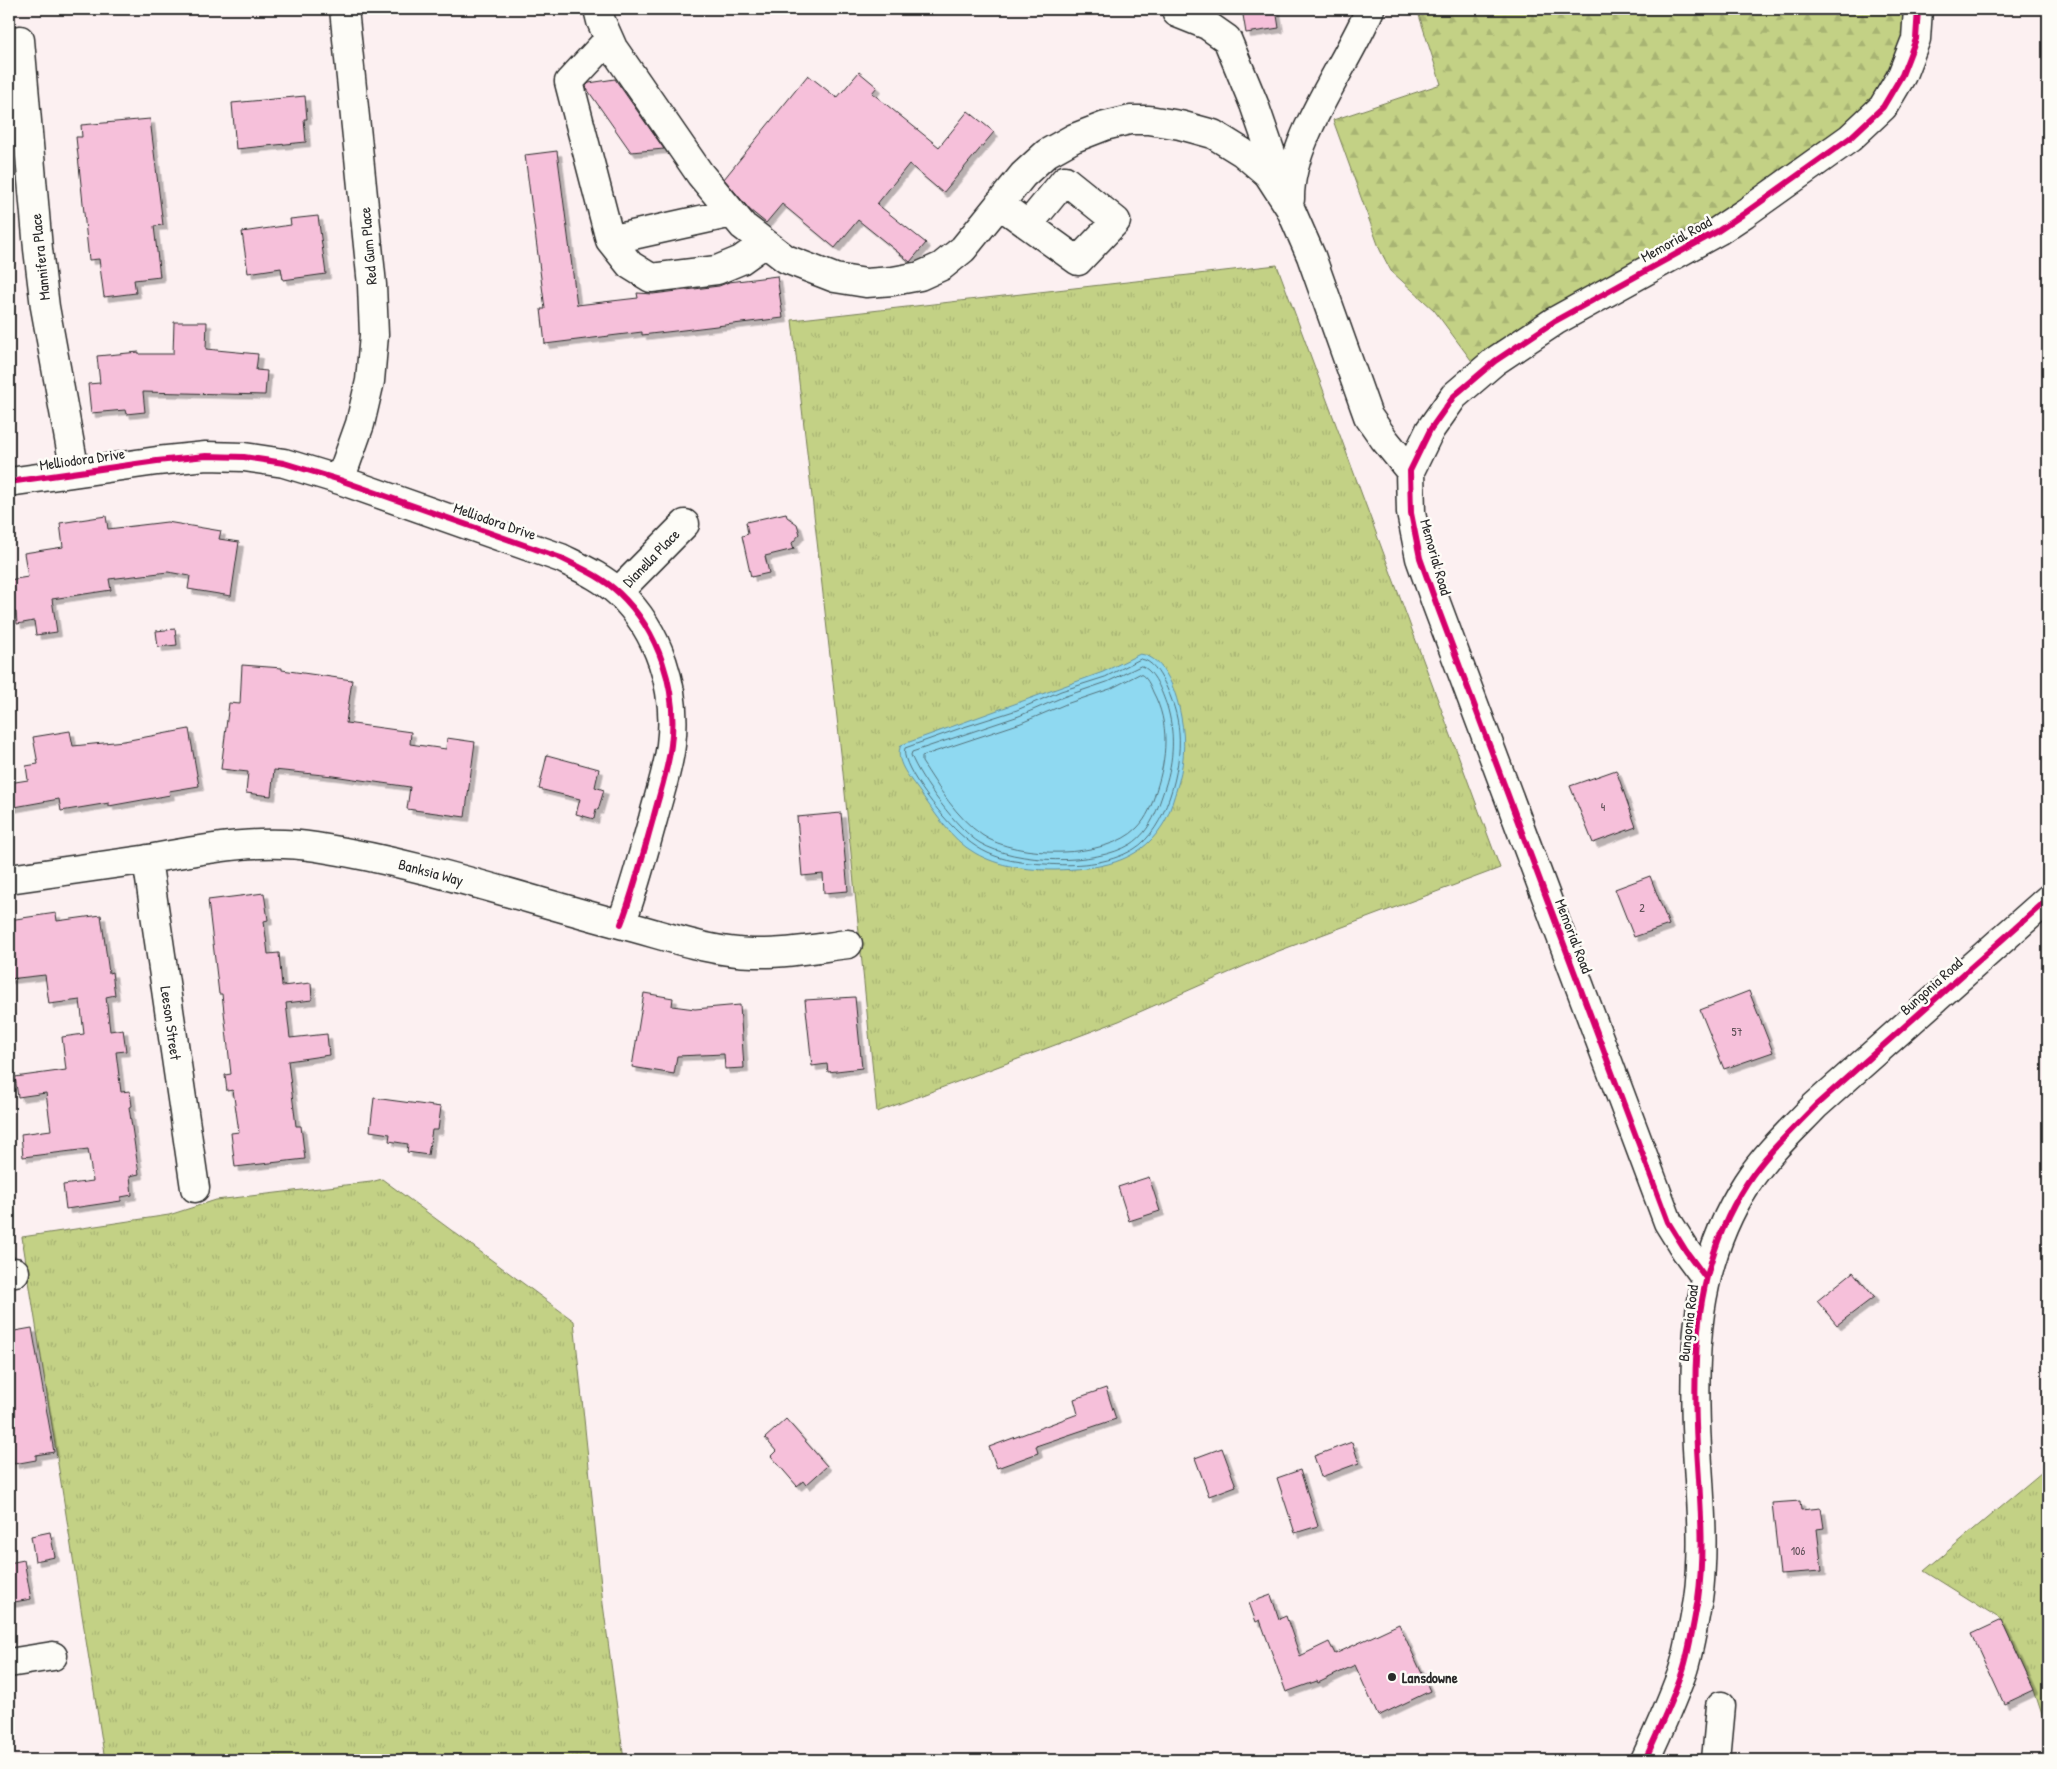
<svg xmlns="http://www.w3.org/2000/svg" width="2057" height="1769" font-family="'Patrick Hand',sans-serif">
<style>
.grass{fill:url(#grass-tufts);stroke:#777e58}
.forest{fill:url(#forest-firs);stroke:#777e58}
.water{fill:#8fd9f1;stroke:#6793a2}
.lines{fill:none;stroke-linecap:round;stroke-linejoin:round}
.shore{stroke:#53717a;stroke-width:1}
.building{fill:#f6c0da;stroke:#2b2b2b;filter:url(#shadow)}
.minor-casing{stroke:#2b2b2b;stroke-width:31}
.minor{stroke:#fdfcf7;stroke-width:28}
.cycleway-casing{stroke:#fdfcf7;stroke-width:9}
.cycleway{stroke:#d6006c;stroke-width:6}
.poi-dot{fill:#2b2b2b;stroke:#fdfcf7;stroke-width:2}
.labels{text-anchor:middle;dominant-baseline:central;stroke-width:5;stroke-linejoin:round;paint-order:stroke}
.number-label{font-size:12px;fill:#5e5057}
.street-label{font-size:15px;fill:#2b2b2b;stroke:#fdfcf7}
.poi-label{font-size:15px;font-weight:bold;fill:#2b2b2b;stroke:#fdfcf7;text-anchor:start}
</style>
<defs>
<pattern id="grass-tufts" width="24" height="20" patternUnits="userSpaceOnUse" patternTransform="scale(1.25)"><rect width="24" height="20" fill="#c3d185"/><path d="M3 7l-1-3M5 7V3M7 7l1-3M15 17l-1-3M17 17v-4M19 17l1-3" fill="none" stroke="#a8b473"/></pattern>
<pattern id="forest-firs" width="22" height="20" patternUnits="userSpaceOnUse" patternTransform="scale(1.25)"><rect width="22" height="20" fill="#c3d185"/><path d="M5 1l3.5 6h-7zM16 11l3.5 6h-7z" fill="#a8b473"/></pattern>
<filter id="shadow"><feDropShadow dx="4.5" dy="4.5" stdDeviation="0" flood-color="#0004"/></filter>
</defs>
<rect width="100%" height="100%" fill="#fcf0f1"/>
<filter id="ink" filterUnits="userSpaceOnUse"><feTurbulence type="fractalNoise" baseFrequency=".02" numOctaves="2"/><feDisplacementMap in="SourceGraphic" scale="10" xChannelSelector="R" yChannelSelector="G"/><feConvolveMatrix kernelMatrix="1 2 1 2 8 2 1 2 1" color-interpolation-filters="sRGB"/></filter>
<g filter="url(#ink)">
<path class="grass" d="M1277,265L1500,868L1276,952L1119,1021L877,1112L841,753L792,320Z
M382,1179L574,1321L603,1604L624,1760H105L22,1237L169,1215L216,1200L371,1182Z
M2048,1467V1733L2034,1690L2002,1620L1924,1571Z"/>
<path class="forest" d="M1417,9H1910L1901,62L1859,119L1751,200L1474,364L1434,310L1391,271L1380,250L1333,120L1441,84Z"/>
<path class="water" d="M1140,654C1166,657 1177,695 1181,717C1186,743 1184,766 1176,791C1172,803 1169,816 1162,826C1138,864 1097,869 1055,870C1028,870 999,867 975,853C950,839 934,811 917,788C909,777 894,760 901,745L1103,672Z"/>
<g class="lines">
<path class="shore" d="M1141,659C1153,661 1159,673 1164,682C1172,698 1178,716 1179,733C1182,768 1166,830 1134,849C1108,865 1074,866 1045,864C997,862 975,853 943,816C933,804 900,763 905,748L961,728L1017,710L1061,691L1105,677Z
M1141,666C1155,670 1162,693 1167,706C1175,733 1174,759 1165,787C1158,808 1151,831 1131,844C1095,866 1016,864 980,843C958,830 920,779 911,755L912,752L1019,716L1063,697L1107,682Z
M1140,674C1147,677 1150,685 1153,692C1170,724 1167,758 1156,791C1152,805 1147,818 1137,828C1107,859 1016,859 982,835C956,817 939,788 922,762V756L1021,723L1066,704L1110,689Z"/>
</g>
<path class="building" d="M1242,9H1276L1279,28L1246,33Z
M859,72L877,87L872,93L939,147L968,111L994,132L943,193L909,164L877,204L926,243L910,262L858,220L835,248L782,204L766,223L750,210L724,179L808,75L837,98Z
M615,79L664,149L631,152L587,89L586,86L589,83Z
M305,96L307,119H304L306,142L236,149L232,103Z
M150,119L163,225L154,226L160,277L134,280L136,293L104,297L99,259L89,260L76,137H82L81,125Z
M557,151L577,305L638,298L637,293L653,294L719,286L729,282L777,276L783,318L642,335V332L545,344L541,309H545L525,155Z
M318,216L326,274L283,280L281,268L248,273L242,232L291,225L290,219Z
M174,322H207L206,349L258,354L256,370L267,371L265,395L143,392L145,412L126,414L125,410L91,413L88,384L100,383L97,356L139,352V354H173Z
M786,513L787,517L797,524L800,534L792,543L794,549L765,556L769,573L751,577L742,536L748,534L746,522Z
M106,516L108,529L167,522L221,531L219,539L239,542L231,596L188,589L190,576L168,572L109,579L111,590L52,599L57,632L36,635L34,621L17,624L16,612H9V580L28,577L24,553L63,547L60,523Z
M175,629L177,645L158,647L156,631Z
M242,665L282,668V670L352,680L346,723L411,732L410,744L446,749L447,738L475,742L465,817L407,809L410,787L333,776L274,770L271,796L246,793L248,772L221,769L229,703L240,704Z
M189,729L199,786L169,791L170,795L109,806V803L61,811L59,799L9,808V783L28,780L26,766L38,764L33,737L70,731L73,746L124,741Z
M547,755L599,769L595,787L604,790L598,810L596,809L594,819L576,814L580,799L539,789Z
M1616,770L1636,827L1593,843L1570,786Z
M841,813L848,891L824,893L823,874L802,876L797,817Z
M1650,876L1669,925L1634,937L1615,889Z
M264,893L268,920L264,921L268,954L279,953L282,986L311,983L312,1000L286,1003L290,1038L327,1034L329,1055L288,1061L296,1126H301L305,1159L235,1167L231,1133L239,1132L233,1090L227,1091L225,1075L231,1074L222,994H219L208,900Z
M56,913L57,921L101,915L109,973L112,972L115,995L106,997L110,1031L123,1029L126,1051L116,1052L121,1092L130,1091L132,1106L129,1107L139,1174L130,1176L132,1195L121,1197V1201L66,1209L63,1185L93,1181L88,1149L23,1157L21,1134L51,1130L46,1093L18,1097L15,1077L66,1070L62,1037L84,1034L80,1000L49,1004L45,975L9,979V920Z
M1749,991L1773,1052L1724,1069L1700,1010Z
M644,993L673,998L672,1006L695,1009L740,1005L744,1068L725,1069L724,1054L677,1056L674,1074L632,1067Z
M855,997L862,1068L828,1072L827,1064L812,1066L805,1000Z
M374,1098L441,1107L438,1130H432L428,1155L407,1152L408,1144L389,1141L390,1134L370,1131Z
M1149,1177L1160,1211L1129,1221L1118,1187Z
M1853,1272L1874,1297L1837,1325L1817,1301Z
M32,1328L54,1452L36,1455V1460L14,1464L9,1434V1332Z
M1106,1388L1116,1419L1036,1446L1038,1453L997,1468L989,1447L1078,1414L1074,1399Z
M786,1419L827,1466L806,1485L803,1481L797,1486L771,1456L776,1451L765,1438Z
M1352,1442L1359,1463L1321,1477L1314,1456Z
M1222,1448L1236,1486L1209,1496L1195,1458Z
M1300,1470L1318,1526L1295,1533L1277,1478Z
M1800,1501L1801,1510L1821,1508L1824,1528L1817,1529L1822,1571L1780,1574L1772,1503Z
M50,1532L55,1557L35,1561L31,1536Z
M24,1560L31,1599L9,1603V1563Z
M1271,1595L1279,1619L1286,1616L1300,1656L1329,1642L1335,1654L1399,1624L1430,1691L1378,1716L1355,1665L1318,1683L1317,1681L1286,1692L1260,1620L1256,1622L1249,1603Z
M2002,1620L2034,1690L2004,1704L1972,1634Z"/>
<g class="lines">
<defs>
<path id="minor" d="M598,9L601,21L613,48L700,174L743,226L786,259L835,278L866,283L893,281L920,276L942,266L963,249L1023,175L1047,153L1074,138L1105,126L1130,120H1149L1180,125L1213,134L1242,152L1268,174L1290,208
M1177,13L1207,25L1227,39L1254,104L1290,208L1311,256L1368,416L1384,439L1410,471
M609,39L569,82L610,240
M20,40L38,249L45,307L75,472
M1290,199C1289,139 1347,65 1370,9
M999,204L1078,261L1116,221L1065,180L1028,225
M732,213L610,240L630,265L651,278L717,270L741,260L765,243
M340,480L360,424L370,381L374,335L372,285L344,9
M9,482L157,461L206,456L244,457L284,463L340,480L561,558C581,568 602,577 619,593C659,631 678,690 671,745C668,770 659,795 653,819C643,854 634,890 621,924
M618,592L685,524
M147,859L195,1188
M9,879C56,872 103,866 149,859C204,849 260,838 316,847C419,863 519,897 620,924C664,935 707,952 754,953C785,954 817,948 848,944
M9,1273L15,1272
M1706,1278L1686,1251L1668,1222L1436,603L1420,558L1411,513L1410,471L1430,430L1454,396L1495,361L1555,321L1718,231L1745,213L1850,138L1883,107L1902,75L1916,39L1918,9
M9,1663L53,1656
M1645,1760C1658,1732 1671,1703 1682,1673C1689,1653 1694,1621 1698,1599C1705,1549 1700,1499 1697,1448C1692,1354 1694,1265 1747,1183C1766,1154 1792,1130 1815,1106L2048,899
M1716,1760L1721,1706"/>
</defs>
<use href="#minor" class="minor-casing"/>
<use href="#minor" class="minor"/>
<defs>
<path id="cycleway" d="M9,482L157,461L206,456L244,457L284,463L340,480L561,558C581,568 602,577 619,593C659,631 678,690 671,745C668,770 659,795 653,819C643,854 634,890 621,924
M1706,1278L1686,1251L1668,1222L1436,603L1420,558L1411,513L1410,471L1430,430L1454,396L1495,361L1555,321L1718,231L1745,213L1850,138L1883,107L1902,75L1916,39L1918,9
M1645,1760C1658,1732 1671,1703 1682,1673C1689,1653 1694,1621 1698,1599C1705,1549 1700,1499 1697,1448C1692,1354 1694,1265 1747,1183C1766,1154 1792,1130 1815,1106L2048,899"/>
</defs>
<use href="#cycleway" class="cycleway-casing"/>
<use href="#cycleway" class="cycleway"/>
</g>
</g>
<circle class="poi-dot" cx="1392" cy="1677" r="5"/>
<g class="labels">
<g class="number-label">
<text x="1603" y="806">4</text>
<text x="1642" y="907">2</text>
<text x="1737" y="1031">57</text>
<text x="1798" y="1550">106</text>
</g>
<g class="street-label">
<text transform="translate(1676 239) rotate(-29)">Memorial Road</text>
<text transform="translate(368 246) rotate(-95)">Red Gum Place</text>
<text transform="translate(40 257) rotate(-96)">Mannifera Place</text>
<text transform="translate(82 459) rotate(-8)">Melliodora Drive</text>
<text transform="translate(495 521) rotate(19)">Melliodora Drive</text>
<text transform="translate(1436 557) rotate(74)">Memorial Road</text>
<text transform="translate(651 558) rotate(-46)">Dianella Place</text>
<text transform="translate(431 872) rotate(15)">Banksia Way</text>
<text transform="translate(1574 936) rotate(69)">Memorial Road</text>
<text transform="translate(1931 986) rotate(-42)">Bungonia Road</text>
<text transform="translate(171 1023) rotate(82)">Leeson Street</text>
<text transform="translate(1688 1323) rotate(-83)">Bungonia Road</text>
</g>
<g class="poi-label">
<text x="1402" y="1677">Lansdowne</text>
</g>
</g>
<rect width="2057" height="1769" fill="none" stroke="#fdfcf7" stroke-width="30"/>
<rect x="15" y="15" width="2027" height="1739" fill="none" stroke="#2b2b2b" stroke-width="2" filter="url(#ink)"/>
</svg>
